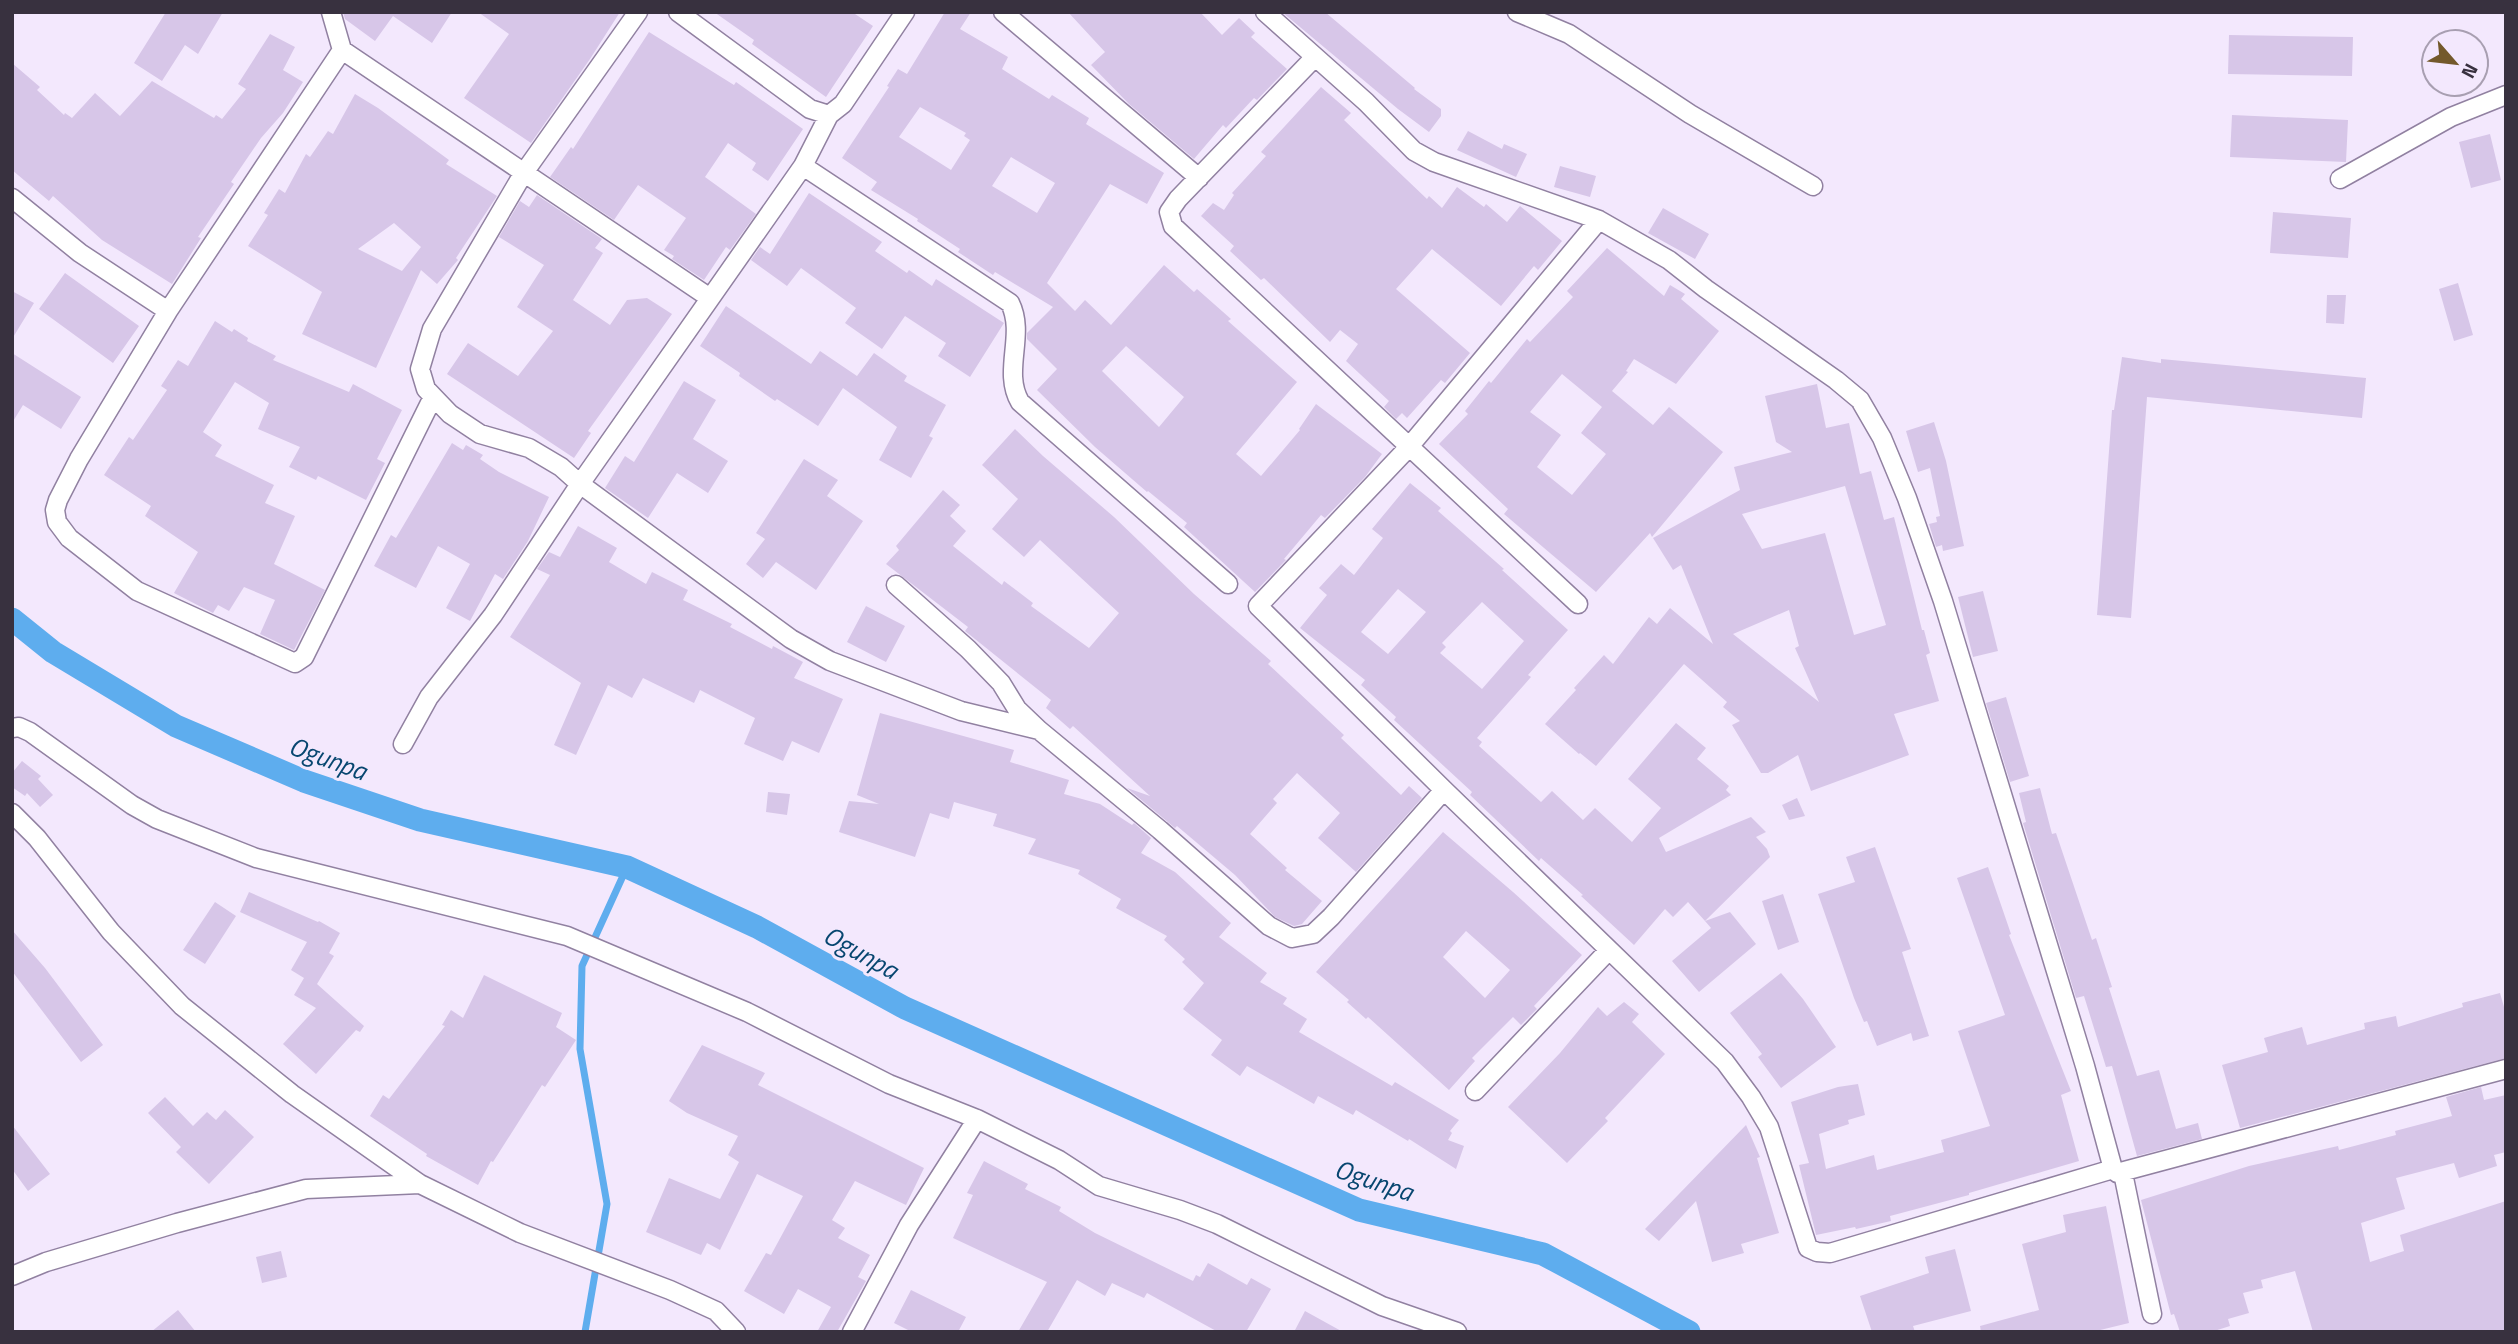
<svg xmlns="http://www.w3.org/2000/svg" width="2518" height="1344" font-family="'Titillium Web',sans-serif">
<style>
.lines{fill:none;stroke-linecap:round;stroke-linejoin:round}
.stream{stroke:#5eadee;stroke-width:7}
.canal{stroke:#5eadee;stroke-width:23}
.building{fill:#d7c6e8;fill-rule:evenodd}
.street-casing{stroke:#9181a1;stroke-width:21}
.street{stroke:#fff;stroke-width:18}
.labels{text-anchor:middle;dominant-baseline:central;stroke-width:6;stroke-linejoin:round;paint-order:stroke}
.water-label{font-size:26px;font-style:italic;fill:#074670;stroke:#f3e8fd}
</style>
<rect width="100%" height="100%" fill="#f3e8fd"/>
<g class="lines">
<path class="stream" d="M585,1332L607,1204L580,1049L582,966L627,867"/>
<path class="canal" d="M12,619L53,652L176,726L304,781L420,820L627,867L757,927L905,1008L1359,1210L1543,1254L1689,1332"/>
</g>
<path class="building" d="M166,12H223L198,54L185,45L162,81L134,63Z
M343,12H452L432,43L393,16L375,41L345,19Z
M478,12H620L590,59L531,143L464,98L509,34Z
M714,12H852L873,26L826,97L752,44L754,40Z
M945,12H971L960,29L1008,57L1002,69L1049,99L1052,95L1089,118L1086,124L1164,173L1147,204L1110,184L1047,283L1075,311L1085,300L1111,325L1164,265L1194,292L1197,289L1231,319L1228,321L1297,382L1236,454L1261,476L1300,430L1299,429L1316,404L1382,454L1365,477L1325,518L1321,515L1284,559L1286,560L1255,592L1184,527L1187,523L1148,491L1147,492L1095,447L1037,390L1057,369L1027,339V333L1053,307L995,272L993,275L958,252L960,249L917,221L918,219L871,190L877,182L842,158L889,87L887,86L898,69L907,74ZM920,107L966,133L964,136L970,140L951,170L899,137ZM1011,157L1055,183L1037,213L992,186ZM1126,346L1184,397L1159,427L1102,371Z
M1068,12H1200L1222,35L1239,18L1255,33L1251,37L1287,69L1257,100L1254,98L1226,128L1223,125L1194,159L1129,104L1091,65L1105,52Z
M1282,12H1325L1415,88L1414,89L1441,109V116L1429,132L1398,109Z
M649,32L734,85L736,82L803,129L768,181L752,170L756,163L728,143L705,177L756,214L730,250L726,247L704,280L672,259L674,256L664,250L686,218L638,185L614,220L550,177L571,147L573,149Z
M270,34L295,47L283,70L303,82L283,113L261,138L231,182L234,184L198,237L201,238L172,284L102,240L53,196L49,201L12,170V63L40,87L37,90L64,115L65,113L72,118L95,93L120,116L152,81L214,118L216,115L222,119L246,89L238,84Z
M2229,35L2353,37L2352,76L2228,74Z
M1321,87L1351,113L1344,120L1427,199L1429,196L1442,208L1457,187L1484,207L1486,204L1507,222L1520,206L1562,241L1538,270L1534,266L1501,306L1432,249L1396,289L1470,353L1445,383L1441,380L1407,418L1402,413L1396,419L1384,407L1389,401L1346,361L1358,344L1340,330L1330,342L1264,278L1261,280L1230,251L1234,246L1201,216L1213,203L1224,210L1234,195L1232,193L1266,156L1261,152Z
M355,94L378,108L449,160L446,164L497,196L456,258L458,260L437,284L421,270L376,368L302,334L322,292L248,246L268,215L264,213L279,189L285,193L306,154L310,157L328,131L333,134ZM394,223L421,247L402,271L358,249Z
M2232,115L2348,120L2346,162L2230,157Z
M1468,131L1502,149L1504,144L1527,154L1516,177L1457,150Z
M2490,134L2501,180L2471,188L2459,142Z
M1560,166L1596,176L1590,197L1554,187Z
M809,193L882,242L875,251L907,273L909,270L932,286L936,279L1004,323L970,377L938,356L946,343L905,316L882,349L845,323L856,308L801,268L787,286L751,260L760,247L770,254Z
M537,195L602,239L595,248L603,253L573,300L610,325L627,300L647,298L672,314L588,431L591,433L574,458L447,374L468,343L518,376L553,331L517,307L544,265L499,237L520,201L529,207Z
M1663,208L1709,234L1695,259L1648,233Z
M2273,212L2351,218L2348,258L2270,253Z
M1607,248L1664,296L1670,285L1685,294L1681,299L1719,331L1676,384L1634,359L1626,371L1628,372L1612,391L1653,425L1669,407L1723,452L1652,537L1650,533L1596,592L1504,514L1508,509L1439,444L1468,414L1465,411L1489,381L1491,383L1527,339L1530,342L1573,297L1567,291ZM1562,374L1602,407L1581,433L1606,454L1572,495L1537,467L1561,435L1530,412Z
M65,273L139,326L113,363L39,309Z
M2458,283L2473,335L2454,341L2439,289Z
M12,291L34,303L12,339Z
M2327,295H2346L2344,324L2326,323Z
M726,306L811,364L820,351L857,376L874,353L907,376L904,381L946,405L929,436L933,438L911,478L879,460L897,427L843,388L818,426L777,399L775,401L739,376L740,373L700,346Z
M215,321L232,332L234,329L248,338L247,341L276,356L273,360L349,392L353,384L402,410L377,459L385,463L366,500L318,476L316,480L289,467L300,447L258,429L269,403L235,382L203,432L222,445L215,456L274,485L265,503L295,516L274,564L325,590L294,650L260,634L275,600L244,587L229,611L218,605L213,613L174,593L198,552L145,516L151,506L104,475L129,437L133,440L167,390L161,386L178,360L188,366Z
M12,353L81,397L61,429L23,405L12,423Z
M2122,357L2161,363V359L2366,378L2362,418L2147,397L2131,618L2097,615L2112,410H2114Z
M684,381L716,400L693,439L728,461L708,493L677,473L648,518L605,488L625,456L634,462Z
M1817,384L1826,428L1849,423L1860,474L1871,471L1884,520L1894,517L1922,630H1924L1930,653L1926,655L1939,701L1894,714L1909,755L1811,791L1798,755L1768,773H1761L1732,725L1740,721L1723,707L1727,702L1684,664L1596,766L1580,753L1579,754L1545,724L1576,690L1574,688L1604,655L1613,664L1649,617L1657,624L1670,608L1713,644L1681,565L1673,570L1653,538L1740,490L1734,467L1792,452L1776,442L1765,396ZM1845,486L1886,625L1854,635L1825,533L1762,549L1742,514ZM1789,610L1799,646L1795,648L1819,702L1733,634Z
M1934,422L1946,461L1964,546L1943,551L1942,545L1936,547L1929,524L1937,522L1936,517L1940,516L1930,468L1918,472L1906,431Z
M1015,429L1043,456L1114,517L1194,594L1271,661L1268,664L1344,735L1341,738L1401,795L1409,786L1422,798L1356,872L1318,838L1340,813L1297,773L1273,799L1277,803L1250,834L1287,868L1285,870L1322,901L1302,924L1294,926L1275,917L1235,875L1177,826L1175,828L1127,788L1150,796L1073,726L1070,729L1046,708L1051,700L965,631L968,627L886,564L899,550L896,546L943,490L960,505L950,516L966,531L953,546L1002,585L1004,581L1033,603L1031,606L1089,648L1119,613L1040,540L1024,557L992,529L1018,499L982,465Z
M452,443L463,450L466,445L483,455L480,459L499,472L549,497L528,541L503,579L495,574L470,621L446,608L470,564L438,546L416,588L374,566L391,535L396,538Z
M804,459L838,480L827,496L863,521L816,590L776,562L763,578L746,564L765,539L756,533Z
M1410,483L1441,508L1438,511L1504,569L1502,570L1568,630L1528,675L1531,677L1477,738L1482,742L1479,746L1541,802L1552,791L1583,820L1595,808L1632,842L1661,808L1628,779L1676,723L1706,748L1697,759L1729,786L1726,790L1731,795L1659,838L1666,852L1751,817L1766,832L1756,837L1767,849L1770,857L1705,921L1688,902L1673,917L1665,909L1634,945L1581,896L1583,895L1541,858L1539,861L1470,795L1472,792L1394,720L1396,717L1361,685L1365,680L1300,628L1327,595L1319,588L1341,564L1354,575L1383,538L1372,529ZM1398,589L1426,612L1388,654L1361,632ZM1482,602L1524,641L1482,689L1440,653L1446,647L1442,643Z
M578,526L617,548L609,562L646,584L652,572L688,590L683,600L732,624L730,627L772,649L773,646L803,662L794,678L843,699L819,753L792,741L783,761L744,744L755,718L700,690L694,703L643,678L632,698L608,685L576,755L554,745L581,683L510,637L550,575L537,569L549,552L560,557Z
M1983,591L1998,651L1973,657L1958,597Z
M866,606L905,626L886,662L847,642Z
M2006,697L2029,776L2010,782L1986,703Z
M880,713L1014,750L1010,762L1069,780L1064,794L1100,804L1132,825L1134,823L1151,838L1141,853L1175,872L1231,923L1219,937L1267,973L1260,982L1287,998L1283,1004L1307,1019L1299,1032L1392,1086L1395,1082L1459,1120L1450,1131L1452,1133L1448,1140L1464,1146L1456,1169L1409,1139L1408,1141L1356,1110L1353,1115L1318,1096L1314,1104L1247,1066L1240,1076L1211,1055L1222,1040L1183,1009L1204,983L1182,962L1185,959L1164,940L1167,936L1116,908L1121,899L1078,874L1080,870L1028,854L1036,839L993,826L997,814L954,802L949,819L930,813L915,857L839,832L849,801L879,804L857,795Z
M22,761L41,776L38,779L53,795L40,807L27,793L25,796L12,787V773Z
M2040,788L2052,834L2056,833L2092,940L2096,938L2112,987L2109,988L2137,1076L2159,1070L2176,1129L2198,1123L2202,1139L2137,1156L2112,1066L2106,1067L2084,996L2076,998L2023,823L2026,822L2019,793Z
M768,792L790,794L787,815L766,812Z
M1797,798L1805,816L1789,820L1782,805Z
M1443,832L1513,892L1582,955L1534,1006L1537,1009L1521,1025L1513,1017L1472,1058L1475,1061L1449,1090L1368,1017L1366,1019L1347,1002L1349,1000L1316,972ZM1466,931L1510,970L1485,998L1443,957Z
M1875,847L1911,949L1902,952L1929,1036L1913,1041L1911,1033L1877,1046L1867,1021L1864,1022L1854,998L1818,894L1855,882L1846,857Z
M1988,867L2011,934L2009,935L2071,1091L2061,1095L2079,1161L1969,1193V1195L1890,1216L1891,1221L1856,1229L1855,1227L1816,1235L1799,1165L1809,1163L1791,1102L1838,1087L1858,1084L1865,1115L1848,1120L1849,1124L1819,1134L1826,1169L1874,1155L1877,1170L1944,1152L1941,1140L1990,1126L1958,1031L2005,1015L1957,878Z
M249,892L318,922L319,921L340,933L329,953L334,956L317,984L364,1026L360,1032L356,1030L316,1074L283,1044L316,1008L294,995L304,978L291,970L307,942L240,912Z
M1783,894L1799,942L1778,950L1762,901Z
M215,902L236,916L205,964L183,950Z
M1730,912L1756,944L1699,992L1672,961L1711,928L1705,921Z
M12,930L45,968L103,1045L81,1062L12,971Z
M1781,973L1803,999L1836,1047L1781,1088L1758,1057L1762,1054L1730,1013Z
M484,975L562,1013L556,1027L576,1040L545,1087L542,1085L493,1162L491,1161L478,1185L426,1156L427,1154L370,1116L383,1095L389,1099L445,1026L442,1025L451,1010L463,1018Z
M2500,993L2506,1014V1058L2240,1128L2222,1065L2268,1052L2264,1038L2302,1027L2307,1045L2365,1029L2364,1023L2396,1016L2398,1027L2463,1007L2462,1003Z
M1624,1002L1639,1014L1632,1022L1665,1054L1605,1118L1608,1121L1567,1163L1508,1107L1560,1053L1598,1007L1607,1016Z
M702,1045L765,1073L758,1085L924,1168L906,1205L855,1181L832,1220L845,1228L838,1238L870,1255L858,1277L866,1281L837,1332H817L831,1307L798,1289L784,1314L744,1291L766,1253L771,1255L803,1196L757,1174L720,1250L707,1243L701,1255L646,1232L669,1178L720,1199L739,1162L728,1155L738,1136L687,1113L669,1101Z
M2481,1087L2484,1100L2506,1095V1152L2494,1155L2497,1166L2459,1178L2454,1163L2396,1178L2405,1209L2361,1223L2370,1262L2404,1251L2400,1235L2506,1201V1332H2313L2295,1271L2261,1280L2263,1288L2243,1293L2249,1313L2228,1319L2230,1326L2211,1332H2180L2174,1314L2171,1315L2141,1200L2249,1166L2338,1146L2339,1150L2396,1135L2395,1131L2452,1116L2446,1097Z
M165,1097L193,1126L207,1112L216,1120L225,1110L254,1137L209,1184L176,1152L181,1147L148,1113Z
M12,1125L50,1174L28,1191L12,1169Z
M1746,1125L1760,1157L1757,1158L1779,1233L1741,1244L1744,1253L1712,1262L1696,1201L1659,1241L1645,1229Z
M984,1161L1028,1184L1025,1189L1061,1207L1059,1211L1095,1233L1193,1281L1196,1275L1200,1277L1208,1263L1247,1285L1251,1278L1271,1289L1246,1332H1218L1147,1293L1144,1298L1112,1283L1105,1296L1077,1280L1047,1332H1018L1047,1282L953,1238L973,1195L967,1193Z
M2106,1206L2129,1323L2092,1332H1981L1980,1326L2039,1310L2022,1244L2066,1232L2063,1215Z
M1955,1249L1971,1311L1913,1326L1915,1332H1872L1860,1296L1929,1273L1925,1257Z
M281,1251L287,1277L262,1283L256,1257Z
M911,1290L966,1317L958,1332H912L894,1323Z
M178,1310L196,1332H151Z
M1305,1311L1343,1332H1294Z"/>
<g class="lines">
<defs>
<path id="street" d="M331,12L342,50L168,311L79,459L58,500L55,510L57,522L69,538L137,591L295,663L304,657L433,397
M638,12L523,174L432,329L420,369L426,389L450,414L480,434L529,448L561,467L580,484L791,639L830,661L961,711L1039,730
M678,12L810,109L829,115L843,104L905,12
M1003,12L1199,178
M1265,12L1366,102L1414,151L1434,162L1599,220L1669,260L1706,289L1836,380L1860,400L1882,438L1907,498L1943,601L2085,1066L2113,1169L2117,1173L2506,1069
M1517,12L1569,34L1690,114L1813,186
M342,50L710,298
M1314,58L1178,199L1169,212L1173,226L1578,604
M803,166L1010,303C1026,335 1002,371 1020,402L1228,584
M2340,179L2451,117L2506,95
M12,198L80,253L168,311
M1599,220L1408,448L1258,606L1444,790L1725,1062L1751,1097L1769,1127L1808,1248L1817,1252L1830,1253L2113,1169
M896,585L968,649L1001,683L1017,709L1039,730L1160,830L1269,926L1292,938L1313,934L1331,917L1444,790
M12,728L19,727L30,732L132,805L157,819L256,858L567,936L747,1012L889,1084L977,1119L1059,1160L1099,1186L1180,1210L1217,1224L1382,1306L1457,1332
M403,744L429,697L493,615L580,484L803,166L829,115
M12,813L37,838L111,932L182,1006L292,1094L420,1184L520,1233L670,1290L716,1311L736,1332
M1475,1091L1609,950
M2123,1173L2152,1314
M12,1276L46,1262L177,1223L306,1189L420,1184
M852,1332L909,1225L977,1119"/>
</defs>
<use href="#street" class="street-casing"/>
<use href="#street" class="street"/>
</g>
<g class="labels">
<g class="water-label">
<text transform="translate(328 758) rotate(20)">Ogunpa</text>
<text transform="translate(861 952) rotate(29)">Ogunpa</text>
<text transform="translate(1374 1180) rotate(18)">Ogunpa</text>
</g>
</g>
<rect width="2518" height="1344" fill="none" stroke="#38313f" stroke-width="28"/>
<g transform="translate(2455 63) rotate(118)"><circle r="33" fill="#f3e8fd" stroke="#a89fb1" stroke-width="2"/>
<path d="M0-5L12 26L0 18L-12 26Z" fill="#73592b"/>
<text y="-10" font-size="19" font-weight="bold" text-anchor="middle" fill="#38313f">N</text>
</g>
</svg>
